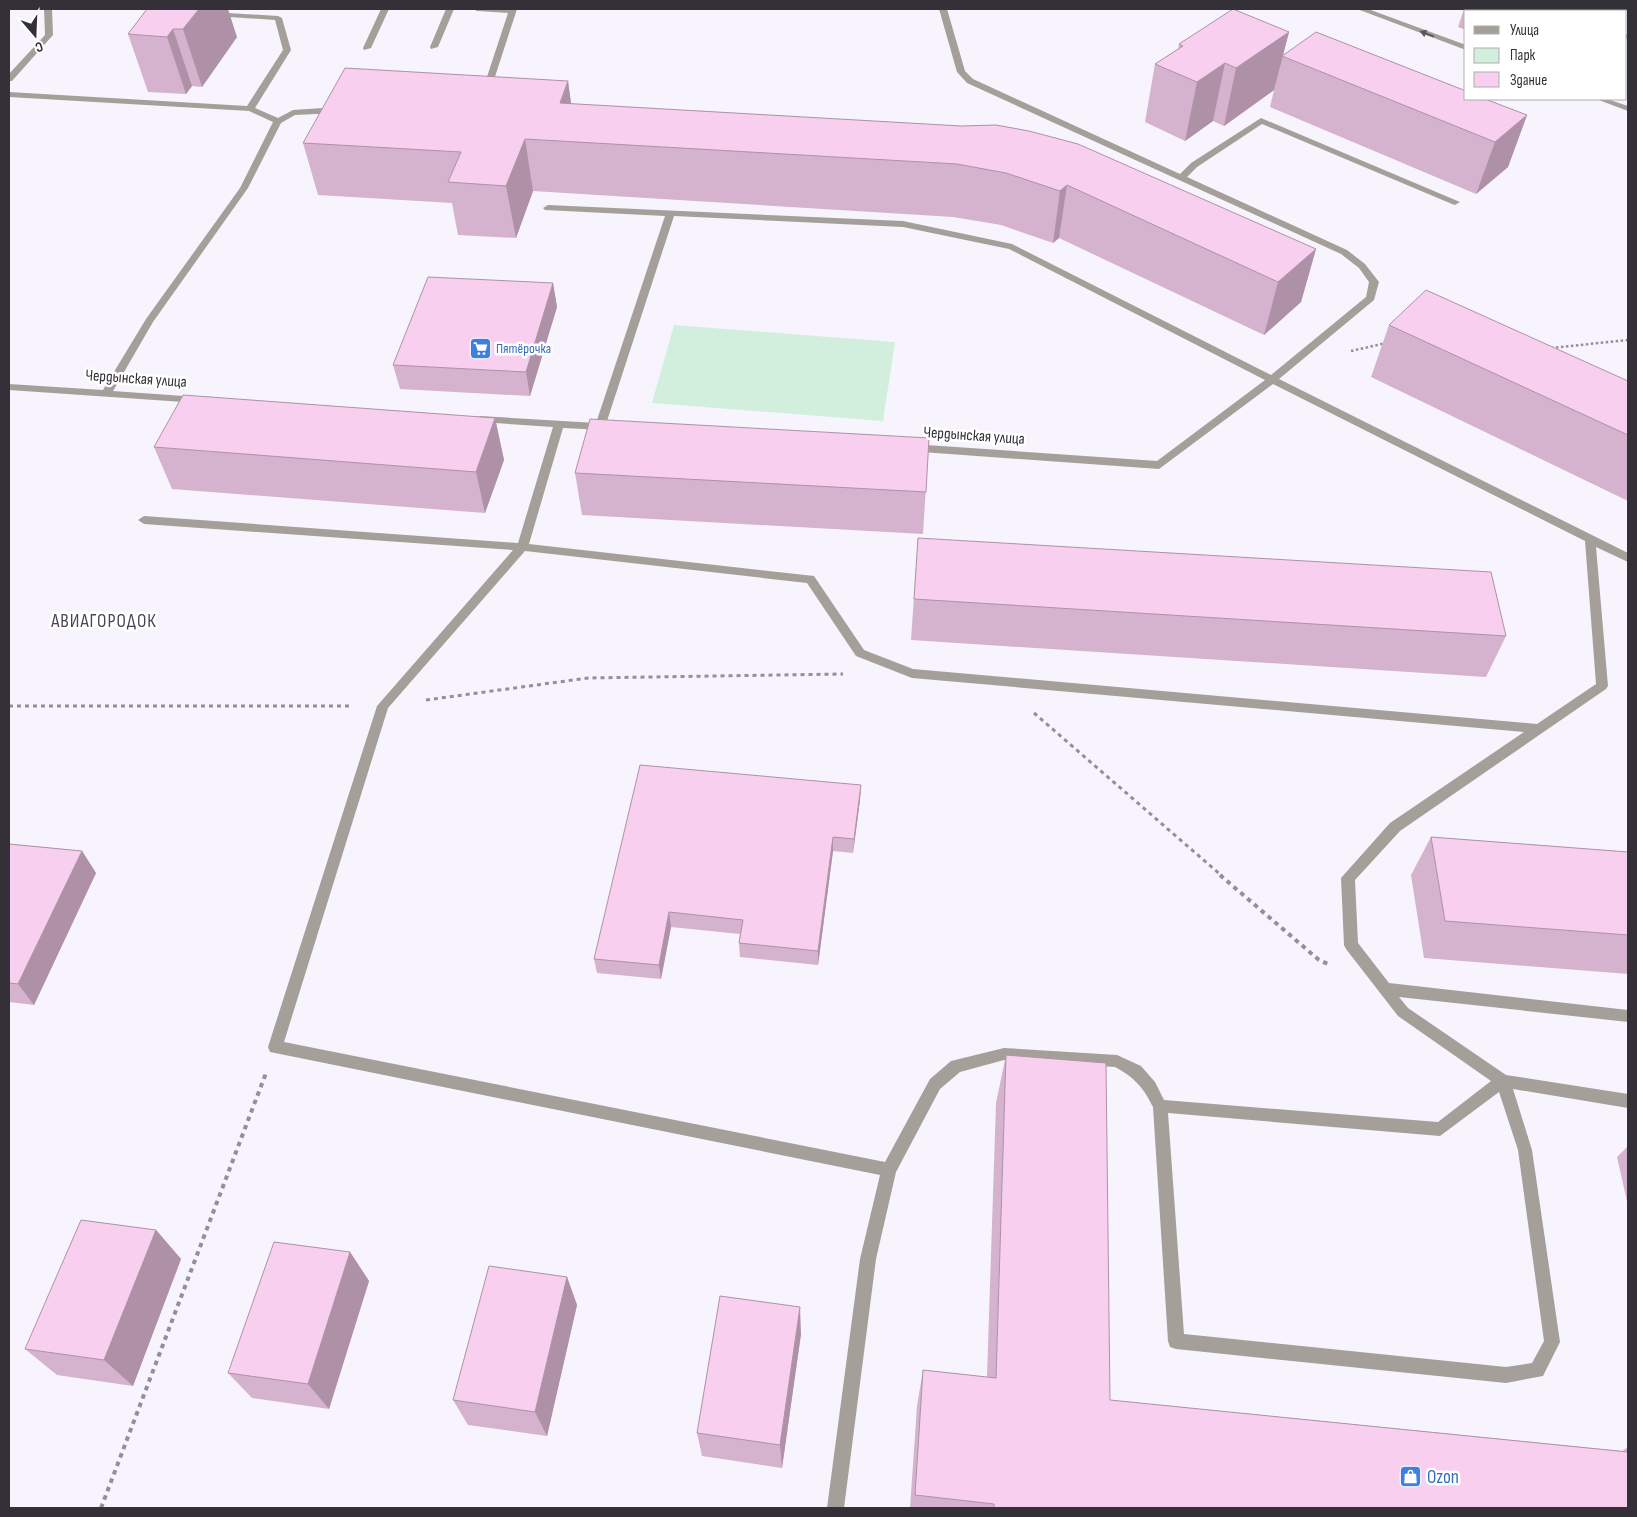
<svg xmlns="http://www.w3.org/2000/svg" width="1637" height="1517" font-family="'Sofia Sans Condensed',sans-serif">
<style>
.green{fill:#d2efdd}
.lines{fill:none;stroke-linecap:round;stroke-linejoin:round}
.path-far2{stroke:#928f97;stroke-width:2.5;stroke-dasharray:2.5 2.5;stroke-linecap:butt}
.path-far1{stroke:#928f97;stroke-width:3;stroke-dasharray:4 4;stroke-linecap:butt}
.path{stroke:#928f97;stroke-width:4;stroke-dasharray:4.5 4.5;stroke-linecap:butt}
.minor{fill:#a59f99;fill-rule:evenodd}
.wall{fill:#d5b2ce}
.shaded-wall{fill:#ae91a7}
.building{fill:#f8cfef;stroke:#ae91a7}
.oneway{fill:#5b5859}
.labels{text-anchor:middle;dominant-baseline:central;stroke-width:5;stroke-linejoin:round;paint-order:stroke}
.far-shop-label{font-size:14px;fill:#366cbe;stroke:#fff;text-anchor:start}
.street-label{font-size:16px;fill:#333137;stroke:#fff}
.quarter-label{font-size:19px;letter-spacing:1px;fill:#4a4553;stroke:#fff}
.near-shop-label{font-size:19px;fill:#366cbe;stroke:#fff;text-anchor:start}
</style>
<rect width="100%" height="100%" fill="#f7f4fe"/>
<path class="green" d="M674,325L895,342L883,421L652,403Z"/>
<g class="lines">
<path class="path-far2" d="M1551,348L1628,340
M1351,351L1386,343"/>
<path class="path-far1" d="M426,700L588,678L843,674
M9,706H352
M1034,713L1222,876"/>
<path class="path" d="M1220,875L1319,960L1328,964
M101,1508L266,1073"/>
<path class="minor" d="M44,9H52L53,35L12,81H9V74L45,35Z
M381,9H389L371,48L364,50L363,48Z
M446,9H454L438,47L431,49L430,47Z
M473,9H517L490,92L486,95L482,92L508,13L477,11Z
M939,9H947L965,71L973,79L1180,174L1191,163L1261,118L1460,202L1455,205L1452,204L1262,124L1197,167L1187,177L1347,250L1365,264L1379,282L1374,300L1279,379L1628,553V562L1596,547L1608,686L1606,689L1400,831L1355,880L1358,943L1389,983L1628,1010V1022L1399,997L1408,1008L1506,1075L1628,1094V1108L1513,1089L1532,1150L1560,1342L1543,1376L1506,1383L1176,1349L1170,1347L1168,1341L1153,1107C1143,1087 1135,1078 1115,1067L1004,1060L960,1072L940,1089L896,1172L876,1259L844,1508H827L860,1259L880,1175L275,1053L270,1052L268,1047L377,706L513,550L144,524L138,520L144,516L518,543L553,427L480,422L475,419L480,416L596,423L665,216L545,210L543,208L548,205L903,221L1012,244L1271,375L1366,297L1369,282L1359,268L1341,254L967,83L957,72ZM674,216L903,227L1009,249L1265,380L1157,461L912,444L908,445L907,448L908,451L1159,469L1273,384L1585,541L1596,684L1537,724L913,669L864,650L814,576L529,544L563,428L605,430L610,427L606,424ZM525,551L807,583L856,656L912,678L1524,732L1390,823L1341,878L1344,945L1346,949L1398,1016L1491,1081L1438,1122L1164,1100L1155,1082L1141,1066L1117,1055L1004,1048L951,1061L930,1079L885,1162L284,1042L388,708ZM1499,1092L1518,1150L1544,1341L1532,1363L1506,1367L1184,1334L1168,1113L1440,1136Z
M1357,9H1368L1466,45V50Z
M1546,9H1558L1561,11H1549Z
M1586,9H1595L1593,11H1584Z
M211,12L278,16L282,18L291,50L255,108L278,118L293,110L338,107L342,110L338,113L295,115L281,123L248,188L153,322L113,391L198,397L203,400L198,403L9,390V384L103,390L146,319L240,188L273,122L249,111L9,97V92L247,106L283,50L275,20L214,16H211Z
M1626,34H1628V39H1626Z
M1596,99H1607L1628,106V111Z"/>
</g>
<path class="wall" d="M147,9L237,37L202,87L192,86L186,94L148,92L128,34Z
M1464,9H1551L1550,11H1466V30L1458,27Z
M1289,32L1283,55L1527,115L1508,167L1476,194L1270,107L1274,90L1224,126L1213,121L1185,141L1145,122L1155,64L1178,49L1179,44Z
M568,81L571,104L961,126L1316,249L1301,302L1264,335L1059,238L1053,243L1001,225L953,217L533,191L516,238L458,235L452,203L318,195L303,143Z
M553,283L557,307L530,396L400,389L393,365Z
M1389,325L1628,381V501L1371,377Z
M495,418L504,460L485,513L172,489L154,447Z
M929,438L923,534L582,515L575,473Z
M918,538L1506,636L1486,677L911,640Z
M861,785L860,800L853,853L833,851L818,965L740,957L739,943L740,934L671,927L661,979L597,973L594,959Z
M1431,837L1628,852V974L1424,958L1411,875Z
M9,844L82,851L96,873L34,1005L9,1002Z
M1006,1055L1110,1400L1622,1451L1628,1447V1508H910L917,1406L923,1370L987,1377L996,1103Z
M1628,1146V1206L1617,1157Z
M156,1230L181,1259L133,1386L57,1375L25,1349Z
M350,1252L369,1281L329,1409L252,1398L228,1373Z
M567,1277L577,1305L547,1436L468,1425L453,1400Z
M801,1334L782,1468L702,1456L697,1433Z"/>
<path class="shaded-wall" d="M199,9H228L237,37L202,87L183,29Z
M1521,9H1551L1550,11H1520Z
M173,29L192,86L186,94L167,37Z
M1289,32L1274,90L1224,126L1236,68Z
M1225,63L1213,121L1185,141L1197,82Z
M568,81L575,132L560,103Z
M1527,115L1508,167L1476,194L1495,142Z
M525,139L533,191L516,238L506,186Z
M1067,185L1059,238L1053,243L1060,191Z
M1316,249L1301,302L1264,335L1278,282Z
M553,283L557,307L530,396L526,372Z
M495,418L504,460L485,513L476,472Z
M861,785L860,800L853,853L854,839Z
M833,837V851L818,965V951Z
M82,851L96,873L34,1005L18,984Z
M669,912L671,927L661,979L659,965Z
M156,1230L181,1259L133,1386L104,1360Z
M350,1252L369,1281L329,1409L308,1384Z
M567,1277L577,1305L547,1436L535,1412Z
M800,1307L801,1334L782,1468L780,1445Z"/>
<path class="building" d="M147,9H199L183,29H173L167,37L128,34Z
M1233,9L1289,32L1236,68L1225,63L1197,82L1155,64L1183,46L1179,44Z
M1316,32L1466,91V99H1485L1527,115L1495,142L1282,56Z
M345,68L568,81L560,103L961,126L996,125L1029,131L1078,144L1316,249L1278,282L1067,185L1060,191L1006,173L957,164L525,139L506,186L448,182L461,152L303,143Z
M428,277L553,283L526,372L393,365Z
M1426,290L1628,381V435L1389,325Z
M183,395L495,418L476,472L154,447Z
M590,419L929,438L926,492L575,473Z
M918,538L1491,572L1506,636L914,599Z
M640,765L861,785L854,839L833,837L818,951L739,943L743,920L669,912L659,965L594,959Z
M1431,837L1628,852V935L1445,921Z
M9,844L82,851L18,984L9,983Z
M1006,1055L1106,1063L1110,1400L1628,1452V1508H994V1504L915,1495L923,1370L996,1378Z
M81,1220L156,1230L104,1360L25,1349Z
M274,1242L350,1252L308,1384L228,1373Z
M489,1266L567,1277L535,1412L453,1400Z
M720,1296L800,1307L780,1445L697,1433Z"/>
<defs><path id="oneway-solid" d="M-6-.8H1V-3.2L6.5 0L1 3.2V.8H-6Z" transform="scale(1.25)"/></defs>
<use class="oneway" href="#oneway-solid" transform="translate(1427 34) rotate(-159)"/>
<defs>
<symbol id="supermarket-square" viewBox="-11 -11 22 22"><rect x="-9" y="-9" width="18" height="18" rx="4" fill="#3f7fe0" stroke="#fff"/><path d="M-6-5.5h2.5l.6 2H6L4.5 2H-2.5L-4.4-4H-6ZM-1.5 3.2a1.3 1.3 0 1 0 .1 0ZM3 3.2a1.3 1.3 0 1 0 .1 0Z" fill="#fff"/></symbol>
<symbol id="shop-square" viewBox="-11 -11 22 22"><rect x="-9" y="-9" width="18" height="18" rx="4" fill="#3f7fe0" stroke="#fff"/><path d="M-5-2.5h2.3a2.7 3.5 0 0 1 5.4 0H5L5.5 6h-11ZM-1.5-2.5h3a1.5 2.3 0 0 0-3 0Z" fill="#fff"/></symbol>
</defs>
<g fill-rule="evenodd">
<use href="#supermarket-square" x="468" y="336" width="25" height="25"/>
<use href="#shop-square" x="1398" y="1464" width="25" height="25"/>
</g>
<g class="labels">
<g class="far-shop-label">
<text x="496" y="348">Пятёрочка</text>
</g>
<g class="street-label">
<text transform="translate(136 379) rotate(4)">Чердынская улица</text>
<text transform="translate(974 436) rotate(4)">Чердынская улица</text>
</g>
<g class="quarter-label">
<text x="104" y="621">АВИАГОРОДОК</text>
</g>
<g class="near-shop-label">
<text x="1427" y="1477">Ozon</text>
</g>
</g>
<rect width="1637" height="1517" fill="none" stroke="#333137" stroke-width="20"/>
<rect x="1464" y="10" width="162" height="90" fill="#ffffff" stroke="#adadaf"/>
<rect x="1474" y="26" width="25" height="8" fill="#a59f99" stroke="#adadaf"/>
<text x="1510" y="35" font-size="15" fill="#333137">Улица</text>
<rect x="1474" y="48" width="25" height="15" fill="#d2efdd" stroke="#adadaf"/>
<text x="1510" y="60" font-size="15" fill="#333137">Парк</text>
<rect x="1474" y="72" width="25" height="15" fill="#f8cfef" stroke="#adadaf"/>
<text x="1510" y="85" font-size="15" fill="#333137">Здание</text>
<g transform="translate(35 35) rotate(161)" stroke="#ffffff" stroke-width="4" paint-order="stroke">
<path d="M0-4L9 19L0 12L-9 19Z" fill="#333137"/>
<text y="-8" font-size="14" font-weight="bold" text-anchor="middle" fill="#333137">С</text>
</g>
</svg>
